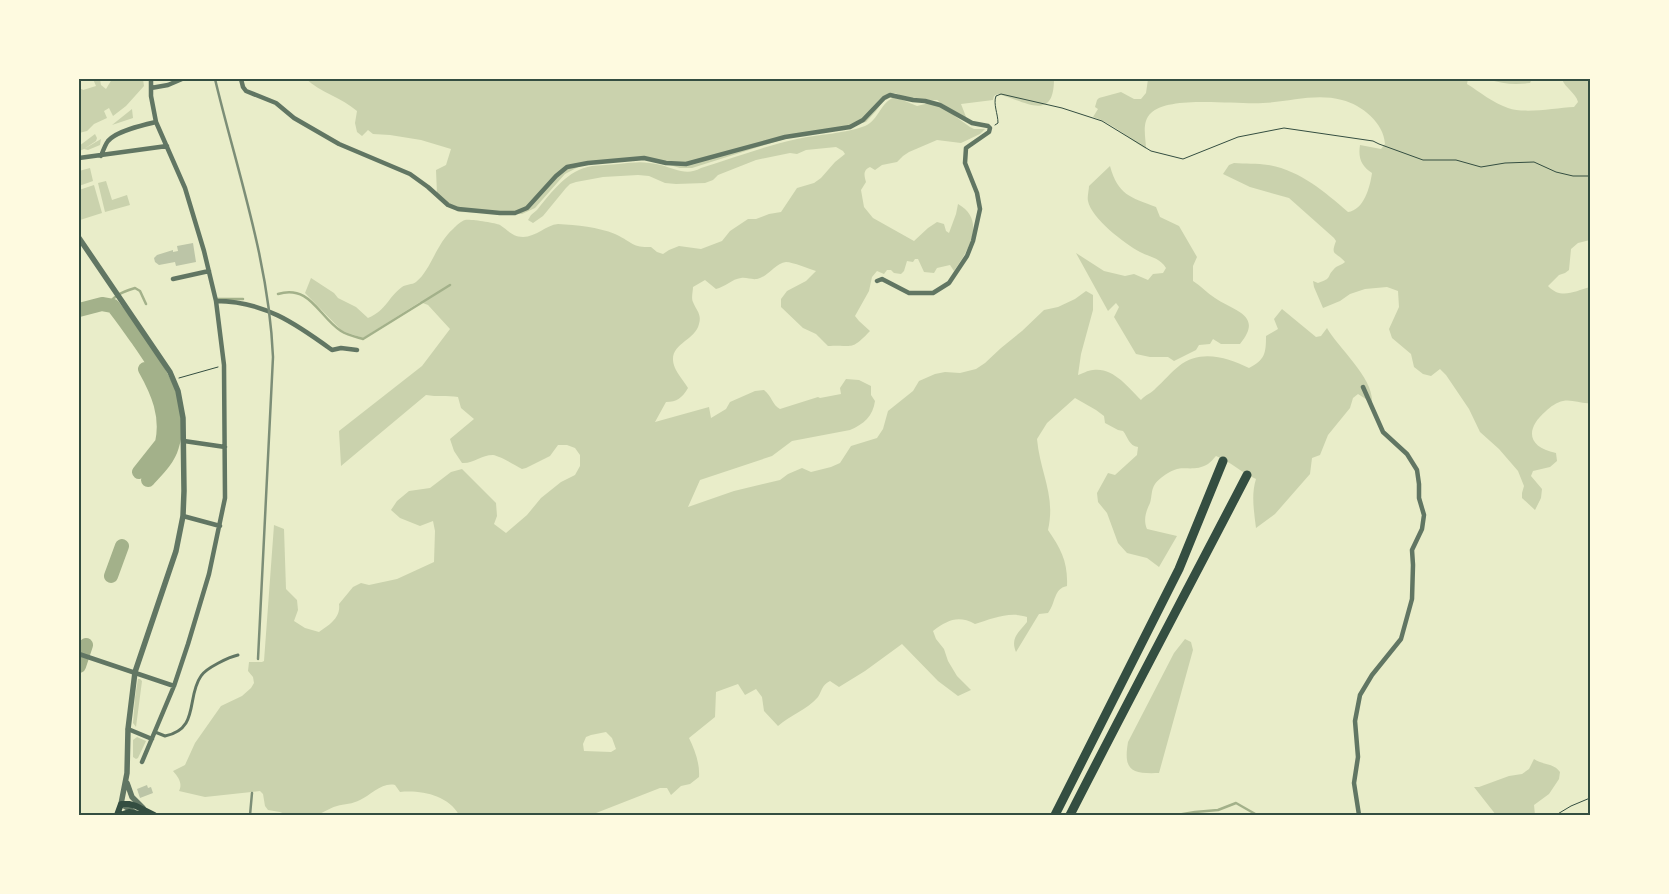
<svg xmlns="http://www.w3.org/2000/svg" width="1669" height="894" font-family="'IBM Plex Sans',sans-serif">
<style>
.green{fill:#cad2ad;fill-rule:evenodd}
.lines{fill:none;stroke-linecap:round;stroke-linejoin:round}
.stream{stroke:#a3b18a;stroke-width:2.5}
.river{stroke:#a3b18a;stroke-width:14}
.building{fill:#bcc5a7}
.path{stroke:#344e41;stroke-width:1}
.pedestrian{stroke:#617663;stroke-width:3}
.minor{stroke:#617663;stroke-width:4.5}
.tertiary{stroke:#617663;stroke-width:5.5}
.secondary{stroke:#344e41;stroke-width:6}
.motorway{stroke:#344e41;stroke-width:9}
.rail{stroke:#7c8e77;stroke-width:2.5}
.neatline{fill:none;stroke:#344e41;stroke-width:2}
</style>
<rect width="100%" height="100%" fill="#e9edc9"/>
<path class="green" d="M93,79H100L101,85L106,89L112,79H143L144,86L126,106L113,116L109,108L104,111L107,118L94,124L87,131L79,133V89H82L83,90L96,86Z
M306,79H1054C1054,123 1025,101 998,94L994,96L993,100L961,104L968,122L937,100L913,101L895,93L886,97L876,111L866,122L797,135L692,168H680L645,158L584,164L565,174L535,208L522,214L460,212L457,211L437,194L436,170L446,165L451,149L421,140L390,135L373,134L368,130L362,136L357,132L355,123L357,111C342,98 320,92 306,79Z
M1148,79H1468L1467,84C1480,92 1493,103 1508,108C1525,114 1555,108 1574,107L1578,102C1576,93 1565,88 1562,79H1590V240L1578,243L1571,249L1569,270L1565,273L1559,275L1548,286C1561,300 1575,291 1590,287V403C1581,404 1572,399 1563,401C1557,402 1550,407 1546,411C1525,429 1527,447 1556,453L1557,461L1550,467L1533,471L1531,476L1542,489L1541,498L1535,510L1522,498V493L1524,486L1518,471L1499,449L1480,432L1469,409L1446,375L1440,369L1431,376L1423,374L1414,367L1411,354L1392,338L1389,329L1399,307L1398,291L1387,287L1365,289L1350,294L1340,301L1323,308L1314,287L1313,281L1318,283C1333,278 1326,277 1334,269C1336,266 1342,265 1345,262C1336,251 1330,257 1336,241L1334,238L1289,198L1250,187L1223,174L1229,165L1234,163C1245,164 1257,163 1268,165C1299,170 1325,192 1348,212C1364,210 1370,187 1372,173C1361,166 1358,158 1360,145L1381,149L1385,144C1384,123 1362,105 1342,100C1315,93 1290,102 1263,103C1237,105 1169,95 1151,113C1141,122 1146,138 1146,149C1129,139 1113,123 1093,117L1098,109L1095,107L1097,100L1099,98L1121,92L1134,99H1141L1146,93Z
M1488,79H1532L1530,83C1515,85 1502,84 1488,79Z
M895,97L917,106L929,103L941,106L970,127L974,129H985L980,134L961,143L937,140L909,152L903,156L897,162L882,165L875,170L870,167C863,170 864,175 866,182L861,190L864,207L873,218L914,241L928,228L937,222L944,224L946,231L949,233L956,214L958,204C987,220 968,251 954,271L950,265L937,268L934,273L924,272L918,259H915L913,262L907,261L904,271L901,274L894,273L891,270H887L884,274L877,271L872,277L869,291L855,316L859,321L870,331C850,352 854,344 828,346L816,334L803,328L781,307V299L787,291L806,281L816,271C809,269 793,262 786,262C776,263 769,275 760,278C753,281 748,277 741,278C732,279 725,287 716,289L705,280L693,287C693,291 691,298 693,302C696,310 702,314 699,324C695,342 665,344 675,368C678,375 684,381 688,388C682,398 677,402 666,402L655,422L709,407L711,418L726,409L730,402L755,391L764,390C772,396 772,405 780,409L818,397L820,398L841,394L840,388L846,379L859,380L871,386V395L875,401C873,416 864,424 850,430L792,441L772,456L700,480L688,507L734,491L780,480L788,474L802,468L811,472L831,467L840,463L851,446L877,438L883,429L888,411L913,391L919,381L935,374L945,372L960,373L976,369L985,363L1001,348L1022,331L1044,310L1058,307L1075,299L1086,291L1093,295V310L1081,354L1078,375C1082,374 1088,370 1093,370C1113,367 1128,387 1141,400C1145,395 1152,393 1156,388C1164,381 1171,372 1179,366C1200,349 1227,357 1249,368C1265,360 1266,353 1266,336L1278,329L1274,319L1282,309L1316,337L1321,336L1327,328C1339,349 1374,378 1372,403L1358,394L1353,398L1350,408L1328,435L1320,455L1312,458L1310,474L1275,514L1256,528C1254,511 1251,495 1256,479C1242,473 1231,462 1216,456C1213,459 1211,462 1208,464C1197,471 1187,467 1177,469C1170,471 1159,478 1155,484C1151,490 1152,496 1150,503C1146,511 1143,520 1147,529L1177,536L1159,567L1147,558L1127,553L1118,543L1107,513L1098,502L1097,493L1108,473L1115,475L1137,455L1138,447C1129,446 1128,437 1123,431L1118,430L1105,423L1104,416L1096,410L1075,398L1047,423L1037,439C1040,473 1056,495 1048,530C1061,549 1068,562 1067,586C1053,589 1056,603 1048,613L1039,614L1016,652C1010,638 1019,632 1027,622V617C1009,611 992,619 975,624C958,615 948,620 933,631L936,639L944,649L948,661L957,676L971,690L958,696L938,681L902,644L865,671L839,687L830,681C821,686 823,689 818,697C807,710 790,715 778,726L764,711L762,697L756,689L745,695L738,684L716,692L715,717L689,738C695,750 700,764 699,777L690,784L681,786L671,795L667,788H660L591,815H459C448,795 421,790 400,792L395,785C382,782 371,795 360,800C353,804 344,804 337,806C325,809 317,820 304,813C294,816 290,816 280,812C276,811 272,811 268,810L265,806L263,794L260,791L205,797L179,791C183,783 178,777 173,771L185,765L195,743L221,706L242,696L251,688L254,683L253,677L248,671L249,662H262L264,661L274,525L284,529L286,589L297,600L298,610L294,621L305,628L319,632C329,625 341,618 339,604L353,587L361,583L369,585L397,579L434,562L435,531L433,521L420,526L400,518L391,510L397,501L409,491L430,488L451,472L462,469L496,503L497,516L494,524L506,533L527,515L541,498L561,482L575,475L580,466V455L575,448L567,445H558L550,456L526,468L522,469C515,465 500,456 493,455C481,455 473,464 462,463L454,451L450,439L474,419L461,408L458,397C447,395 437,397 426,395L341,466L339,431L422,366L450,329L428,305L420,302L363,338L342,331L305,293L311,278L334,293L338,298L356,307L368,318C387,310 388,297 402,287C406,284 412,285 416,282C431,270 436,244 453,229C456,226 461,221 465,220C471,219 495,223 500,225C508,230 512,237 523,237C536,237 546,225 558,224C577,225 598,227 615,234C631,241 632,248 651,247L657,252L663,254L669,250L679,246L701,249L722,241L730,231L748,219H756L769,214L781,212L797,188L814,183L821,178L835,162L845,154L843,151L836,147L806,150L797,154L790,153L756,160L718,175L713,180L705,183L676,184L665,183L649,176L638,175L603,177L576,182L570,184L566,188L543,216L533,223L528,220L531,215L537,210C552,192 567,170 592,166C601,165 610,165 619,164C636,162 644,161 661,165C675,169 687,176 701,168C733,158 765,146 797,139C820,134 843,134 865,126C879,120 881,101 895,97ZM606,732L612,738L616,749L611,752L584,751L583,744L586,737L591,735Z
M132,109L133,118L112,125Z
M95,134L97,138L96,141L84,149L101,139L100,145L88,150L84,149L79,151V146Z
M1110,166C1118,195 1130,197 1156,207L1160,217L1179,226L1197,257L1193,266V281C1201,286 1207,293 1215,298C1234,311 1264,315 1240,344H1221L1213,339L1210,344L1199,345L1196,350L1174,361L1168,357H1150L1136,354L1114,317L1119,307L1116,303L1108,311L1076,253L1104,271L1125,276L1134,274L1148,280L1153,274L1163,273L1166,268C1160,258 1150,257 1140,252C1125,244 1091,218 1088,201C1087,197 1089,190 1089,186Z
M90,168L93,181L79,186V171Z
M106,181L112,200L127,195L130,205L105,212L98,183Z
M94,185L102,213L80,220L79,190Z
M1185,639L1191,642L1193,650L1159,773C1132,774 1123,771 1128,742L1174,653Z
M138,679H140L142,681L136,727L133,723L135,697Z
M137,737L146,741L138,758L136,759L133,757V740Z
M1534,759C1542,765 1554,763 1560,772L1559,779L1549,794L1534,805L1535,815H1496L1474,787H1479L1509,776L1522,774L1529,769Z"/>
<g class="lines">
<path class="stream" d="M278,294C310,284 319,317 341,331C347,335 356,337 363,339L450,285
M217,299H243
M108,304C116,294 123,292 135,288L140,291L146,304
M1177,815L1195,812L1218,810L1236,803L1257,815"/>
<path class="river" d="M79,310L102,304L113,306C122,317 130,329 138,340C159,370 185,407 172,446C168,460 157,470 148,480
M139,472L162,443C168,416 158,392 145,369
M111,576L122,546
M79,666L86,645"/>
</g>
<path class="building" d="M193,243L196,262L176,266L175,262L159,265L155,262L154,258L157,255L173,250V252L178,251L177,246Z
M147,785L148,788L151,787L153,793L140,798L137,789Z"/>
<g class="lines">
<path class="path" d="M995,125L998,123C998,114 993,104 996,96L1001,94L1062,108L1102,121L1151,151L1183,159L1238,137L1284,128L1373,141L1379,144L1423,160H1456L1481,167L1505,163L1534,162L1556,172L1573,176H1590
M179,378L218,367
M1556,815L1571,806L1590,798"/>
<path class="pedestrian" d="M155,732L165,736C200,729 186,697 201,676C206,668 229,657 238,655"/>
<path class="minor" d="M241,79L243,87L246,91L276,103L294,118L339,144L410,174L428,187L448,205L458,209L500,213H515L527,208L556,176L567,167L588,163L644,158L666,163L686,164L785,137L850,127L863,120L884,98L890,95L913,100L925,101L940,105L972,123L988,126L990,128L989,132L966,148L965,163L977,193L980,209L973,241L967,256L949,283L933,293H909L882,279L877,281
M151,88L168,85L182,79
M101,156C103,151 105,145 108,141C116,131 143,125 156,122
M79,158L167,146
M173,279L209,271
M216,301C263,301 295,323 332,350L341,348L357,350
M184,441L225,447
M183,516L220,526
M79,654L174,686
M128,729L152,739
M142,762L174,686L188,644L209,574L225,498L224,365L216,301L204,251L185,188L156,122L151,96V79
M1359,815L1354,783L1358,757L1355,721L1360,695L1372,675L1401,639L1412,599L1413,565L1412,550L1422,529L1424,515L1419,498V484L1417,470L1407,454L1383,432L1363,387"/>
<path class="tertiary" d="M79,238L170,372L178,391L183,418L184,491L183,516L176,551L135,672L128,729L127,773L121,804L134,812
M127,783L132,797L143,808"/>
<path class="secondary" d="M117,815L121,804H129L136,806L154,815
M120,815L129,812L143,815"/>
<path class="motorway" d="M1055,815L1179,569L1223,461
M1070,815C1128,701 1188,589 1247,475"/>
<path class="rail" d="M215,79C237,171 269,261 273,357L258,659
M250,815L252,793"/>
</g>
<rect width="1669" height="894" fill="none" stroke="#fefae0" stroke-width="160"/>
<rect x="80" y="80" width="1509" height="734" class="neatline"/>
</svg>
